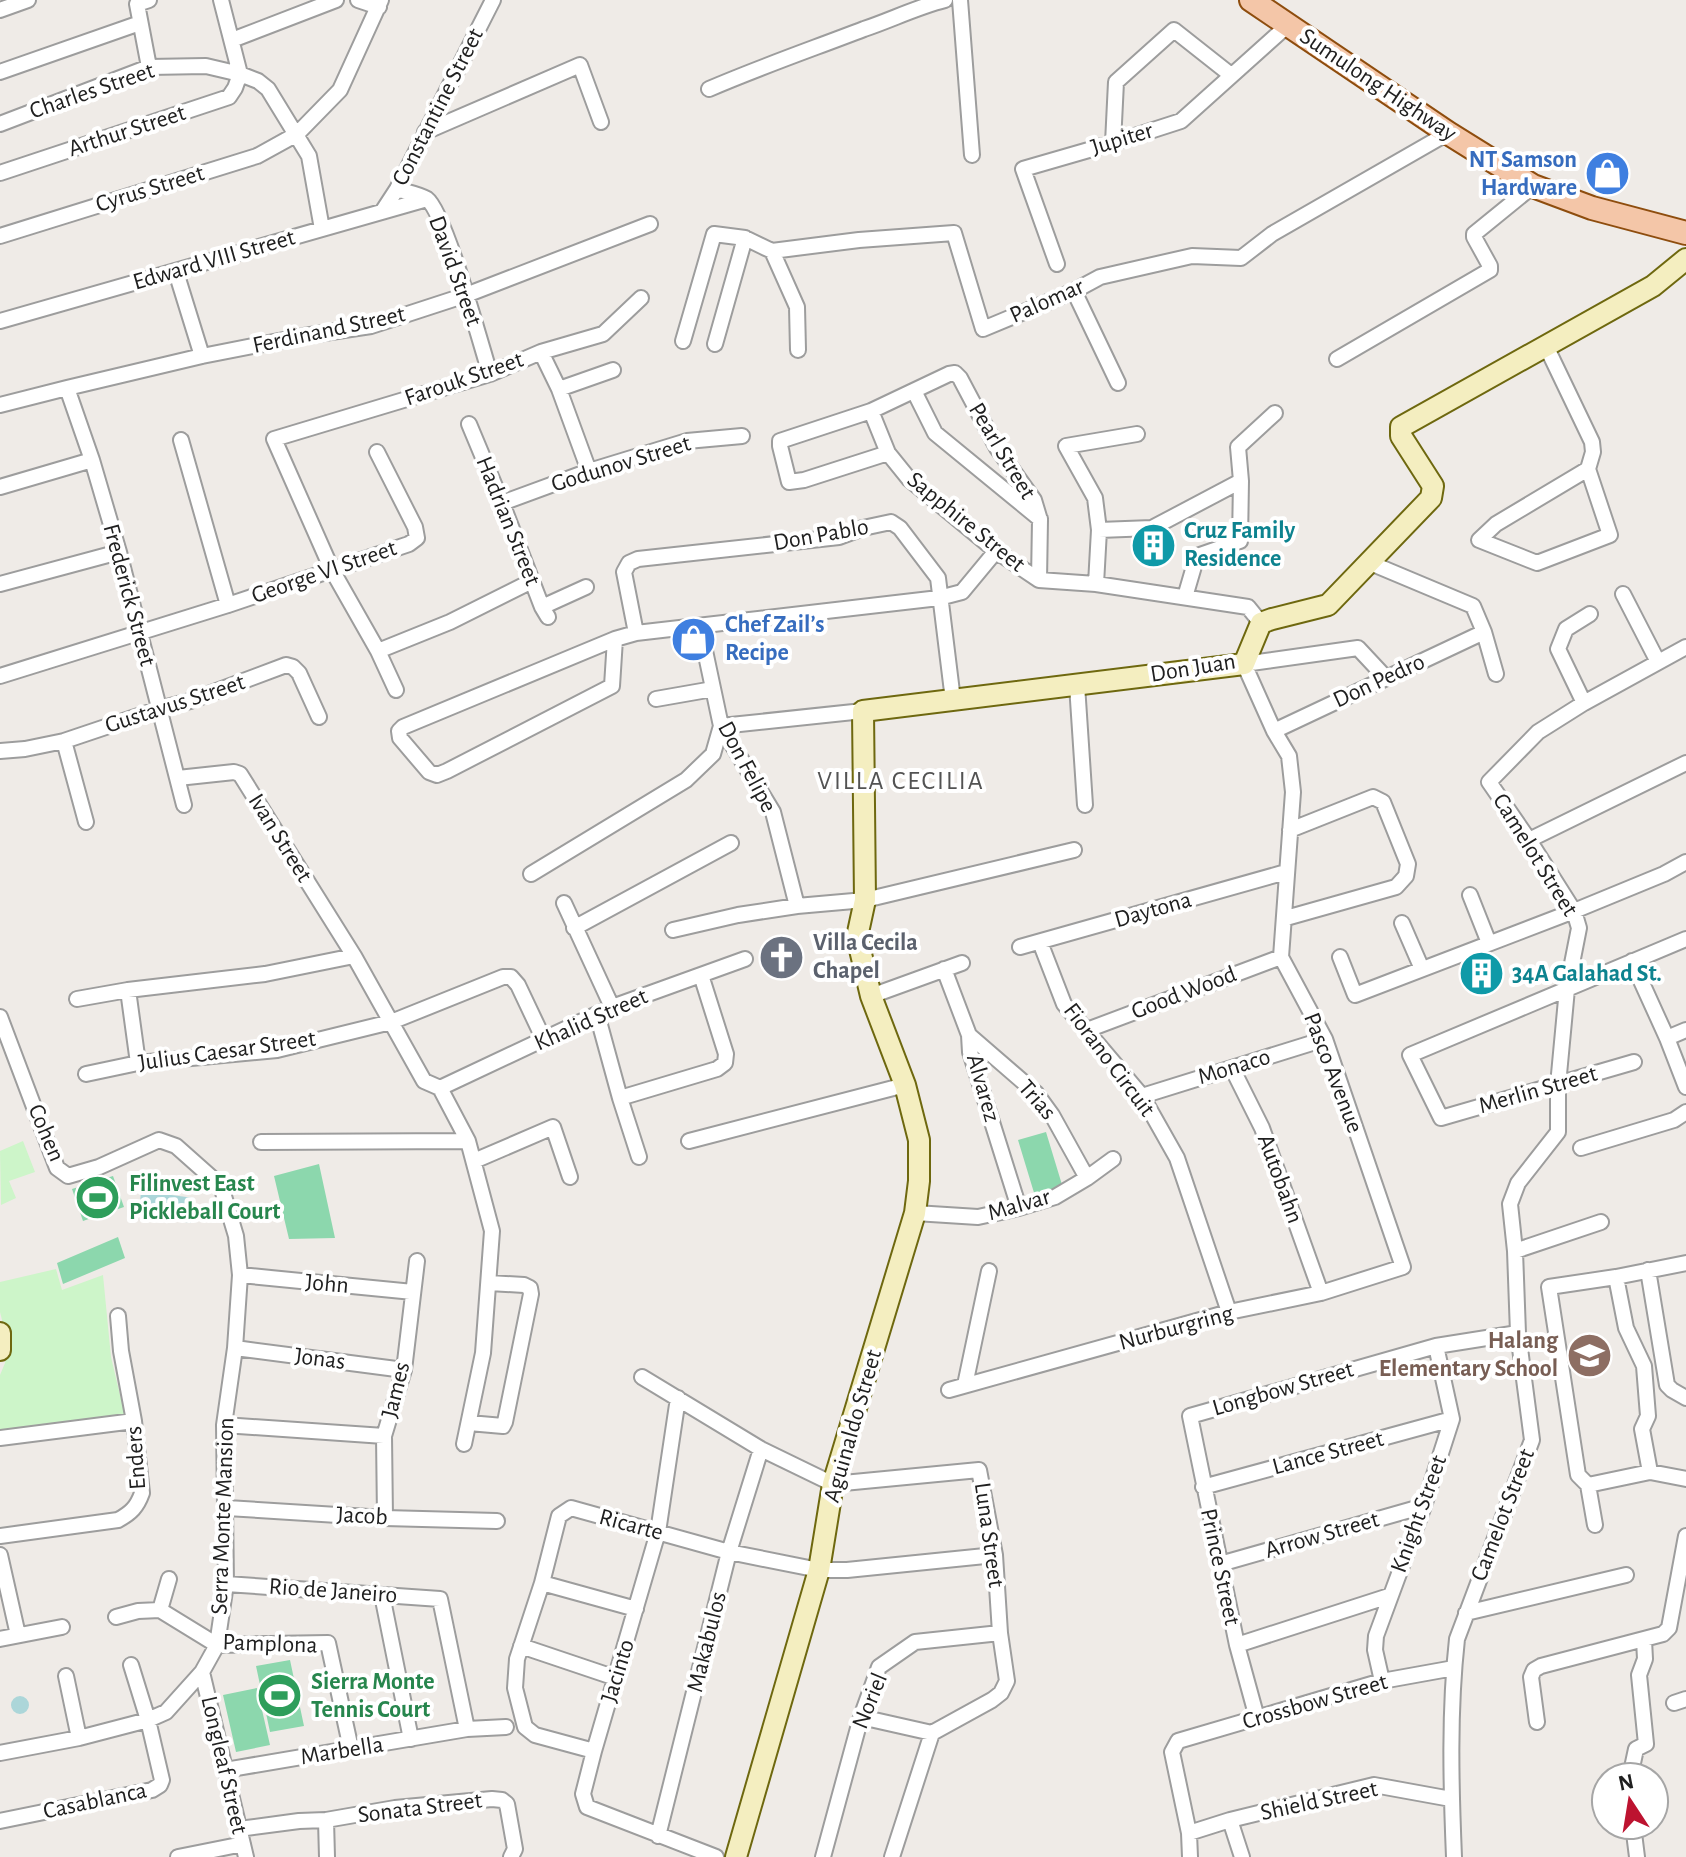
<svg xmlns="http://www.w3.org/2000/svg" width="1686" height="1857" font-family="'Alegreya Sans',sans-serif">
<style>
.park{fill:#cdf5c9}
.pitch{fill:#8cd7ad}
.water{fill:#acd6d9}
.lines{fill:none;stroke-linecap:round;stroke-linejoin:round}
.street-casing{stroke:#9d9d9d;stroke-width:18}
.secondary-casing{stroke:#6e680f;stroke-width:24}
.primary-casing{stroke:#8e4d0e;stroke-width:26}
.street{stroke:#fff;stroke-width:14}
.secondary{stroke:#f4eec0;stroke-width:20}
.primary{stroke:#f4c6a8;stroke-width:22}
.labels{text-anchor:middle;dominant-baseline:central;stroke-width:8;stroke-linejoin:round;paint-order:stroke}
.street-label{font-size:24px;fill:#202020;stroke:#fff}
.shop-label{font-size:24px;font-weight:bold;fill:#366cbe;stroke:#fff;text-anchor:end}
.culture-label{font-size:24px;font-weight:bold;fill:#0d838f;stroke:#fff;text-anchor:start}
.worship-label{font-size:24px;font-weight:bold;fill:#5b616d;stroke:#fff;text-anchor:start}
.leisure-label{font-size:24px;font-weight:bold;fill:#27864d;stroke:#fff;text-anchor:start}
.education-label{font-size:24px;font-weight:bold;fill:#785e54;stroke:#fff;text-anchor:end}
.neighbourhood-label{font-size:26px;letter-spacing:2px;fill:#535353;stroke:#fff}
</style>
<rect width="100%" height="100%" fill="#efebe7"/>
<path class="park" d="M23,1141L35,1172L9,1181L16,1198L1,1205L0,1151Z
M56,1269L62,1290L103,1275L111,1357L125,1416L0,1430V1375L5,1363L7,1340L0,1312V1282Z"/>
<path class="pitch" d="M1046,1132L1063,1188L1035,1196L1018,1140Z
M319,1164L335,1238L289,1239L274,1176Z
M113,1176L124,1207L83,1221L72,1189Z
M118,1237L125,1258L63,1284L57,1263Z
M290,1660L304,1726L270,1732L256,1666Z
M257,1688L270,1745L236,1752L223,1695Z"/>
<path class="water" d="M141,1191L194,1198L192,1223L139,1216Z
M11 1705a9 9 0 1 1 18 0a9 9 0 1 1-18 0Z"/>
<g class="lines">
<defs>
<path id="street" d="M149,0L137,4L149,67
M358,0L379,7
M960,0L972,155
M0,10L28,0
M232,40L336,0
M0,72L140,23
M709,89C760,67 812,49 864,29C891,20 917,7 945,0
M0,124L149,67L206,66L240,74L258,81L268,89L309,156L322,229
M425,132L580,65L601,122
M1113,143L1116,82L1174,30L1231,75
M0,173L229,97L235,88L240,74L221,0
M397,189C406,192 419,194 427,199C445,212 481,345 490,374
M382,212L397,189L493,0
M0,236L257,156L297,134L340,90L381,0
M772,251L797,307L798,350
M1057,264L1023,169L1113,143L1181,121L1288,25
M176,272L202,356
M1074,291L1118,383
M0,321L427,199
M683,341L714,234L745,238
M715,344L745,238L772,251L859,240L954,233L983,329L1074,291L1100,277L1192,256L1241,258L1272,234L1448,133
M1546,346L1592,442L1593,452L1588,469L1496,524L1479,540L1537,563L1610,535L1588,469
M541,352L559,389L589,471
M1337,359L1490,270V266L1474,237V234L1533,186
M67,388L92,460L119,552L184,805
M559,389L613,370
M914,391L935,433L1040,519
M0,405L67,388L202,356L304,336L371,326L466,295L650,224
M871,411L888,453L909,479L996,551L1039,580L1096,584L1248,607L1261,623
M469,424L502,503L542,607L548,617
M181,440L228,605
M888,453L804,480L789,482L780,446V441L871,411L949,374L955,373L960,378L997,448L1034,500L1040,520L1039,580
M0,487L92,460
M502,503L589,471L687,441L742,436
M1099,530L1152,528L1241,481
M1368,562L1473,606L1484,632L1496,674
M0,584L119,552
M1096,584L1099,530L1095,498L1066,446L1137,434
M1623,594L1658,662
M1185,597L1197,556L1240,541L1241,481L1238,447L1275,413
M542,607L586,587
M700,627L721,726L773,812L797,906
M636,633L624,572L629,563L638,559L839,537L863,528L891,522L900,528L938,578L953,700
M615,639L612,686L447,771L437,775L429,772L400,738L399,731L403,727L615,639L636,633L939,598L962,592L996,551
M378,651L450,622L532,581
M0,676L228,605L409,544L417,538L415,527L377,452
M1077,685L1085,805
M396,690L378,651L332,570L274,439L490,374L541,352L603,334L641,298
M656,699L713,689
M1584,703L1558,649L1566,629L1590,614
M721,726L863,711
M1274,731L1484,632
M64,741L86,822
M0,751L25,749L64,741L159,709L190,701L286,665L293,667L299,673L319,717
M178,778L234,772L240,774L354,956L424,1081L440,1088L468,1141L492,1231L483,1353L464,1444
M1529,840L1686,763
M531,874L686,780L713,754L721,726
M1470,895L1489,943
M564,903L612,1007
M1286,918L1396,887L1406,876L1408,864L1383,802L1373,797L1290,830
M1402,923L1422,969
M574,928L731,843
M673,930L738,915L797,906L865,900L1074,850
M1040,942L1064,1004L1142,1096L1177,1158L1229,1312
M1020,947L1286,872
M1340,957L1355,995L1574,911L1664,874L1686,862
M1632,961L1667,1038L1686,1087
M944,969L969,1035L970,1052L1019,1208
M128,990L138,1063
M871,996L962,963
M77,999L128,990L265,974L354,956
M597,1014L620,1098L639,1157
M0,1017L57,1168L68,1176L99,1167L159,1140L176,1146L221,1186L236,1236L240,1275L235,1348L224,1425L226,1584L217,1645L202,1672L166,1712L148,1720L79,1738L0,1753
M1087,1030L1281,957
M969,1035L1036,1093L1052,1115L1087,1178
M1667,1038L1686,1030
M1634,1062L1441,1118L1410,1055L1686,939
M1232,1068L1262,1128L1321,1293
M86,1074L138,1063L277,1050L391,1022L503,977H511L518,985L544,1040
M440,1088L612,1007L745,959
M1142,1096L1325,1039
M620,1098L717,1069L725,1063L726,1054L701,975
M689,1141L905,1085
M261,1142L468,1141
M1581,1148L1674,1120L1686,1112
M474,1161L553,1127L570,1177
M915,1213L978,1217L1019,1208L1055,1197L1087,1178L1113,1159
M1515,1251L1601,1222
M1648,1270L1667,1385L1672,1390L1686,1398
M240,1275L413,1292
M1616,1277L1626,1328L1644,1366L1648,1416L1642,1429L1650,1472
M235,1348L404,1370
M642,1377L761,1449L833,1484L979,1470L995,1555L1000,1633L1007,1681L1001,1693L992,1700L932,1733
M965,1385L989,1271
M949,1390L1229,1312L1321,1293L1403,1267L1325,1039L1281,957L1293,792L1289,756L1274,731L1244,664L1358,648L1386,678
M678,1398L658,1532L594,1751L583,1794L587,1807L716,1857
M469,1423L503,1426L505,1422L531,1294L530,1288L524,1285L489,1283
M224,1425L384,1436
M0,1438L134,1421
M1588,1485L1578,1475L1549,1287L1616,1277L1686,1263
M1588,1485L1650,1472L1686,1479
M1588,1485L1595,1525
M1203,1487L1452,1419
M227,1508L385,1518L497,1521
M385,1518L384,1436L404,1370L417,1261
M0,1536L118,1520C131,1513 137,1507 142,1493L134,1421L121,1351L118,1316
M0,1555L18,1635
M1220,1564L1424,1506
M542,1583L636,1609
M226,1584L440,1599L467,1729
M382,1595L411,1739
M160,1610L169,1579
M1466,1613L1626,1575
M116,1617L138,1611L160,1610L217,1645L328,1643L351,1749
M0,1639L62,1627
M1237,1645L1389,1596
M521,1646L616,1678
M202,1672L246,1857
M66,1676L79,1738
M1382,1681L1375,1650L1376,1636L1424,1506L1452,1419L1436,1346
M1674,1703L1686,1699
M861,1717L932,1733
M1257,1718L1237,1645L1190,1416L1436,1346L1518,1333
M1537,1722L1531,1677L1534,1670L1541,1666L1663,1634L1669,1628L1686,1536
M594,1751L535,1735L525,1727L515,1688L517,1659L542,1583L559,1516L571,1508L729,1552L819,1570H847L995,1555
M225,1770L467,1729L506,1727
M1630,1777L1636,1749L1646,1744L1639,1675L1645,1659L1644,1640
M326,1820L327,1857
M1230,1820L1242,1857
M0,1821L152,1790L160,1785L162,1780L148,1720L131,1665
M1633,1825L1637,1857
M239,1829L299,1821L326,1820L395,1808L492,1799L502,1800L507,1804L515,1849L511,1857
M1189,1833L1230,1820L1374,1785L1451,1799
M658,1836L729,1552L761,1449
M178,1857L243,1844
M823,1857L861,1717L879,1667L915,1642L1000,1633
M892,1857L932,1733
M1190,1857L1189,1833L1172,1752L1178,1741L1382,1681L1454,1668
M1454,1857C1451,1785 1449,1711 1457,1639L1532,1440L1518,1333L1515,1251L1510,1204L1518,1183L1558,1132V1085L1567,989L1579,928L1574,911L1529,840L1489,782L1538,732L1584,703L1686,647"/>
<path id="secondary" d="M0,1333V1350
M736,1857L819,1570L833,1484L915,1213L919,1181V1140L905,1085L871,996L857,937L865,900L863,711L1244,664L1261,623L1272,619L1328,605L1431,498L1433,486L1401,436V427L1653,286L1686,259"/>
<path id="primary" d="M1251,0L1448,133L1533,186L1592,208L1686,233"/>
</defs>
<use href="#street" class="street-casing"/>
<use href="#secondary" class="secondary-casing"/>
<use href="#primary" class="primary-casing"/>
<use href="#street" class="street"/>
<use href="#secondary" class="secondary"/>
<use href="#primary" class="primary"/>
</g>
<defs>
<symbol id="shop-disc" viewBox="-11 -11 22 22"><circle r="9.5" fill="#3f7fe0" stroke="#fff"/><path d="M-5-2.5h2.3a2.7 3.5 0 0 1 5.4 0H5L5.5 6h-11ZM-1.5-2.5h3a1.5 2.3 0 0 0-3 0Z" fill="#fff"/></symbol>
<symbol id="building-disc" viewBox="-11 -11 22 22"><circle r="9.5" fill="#0f9aa8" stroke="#fff"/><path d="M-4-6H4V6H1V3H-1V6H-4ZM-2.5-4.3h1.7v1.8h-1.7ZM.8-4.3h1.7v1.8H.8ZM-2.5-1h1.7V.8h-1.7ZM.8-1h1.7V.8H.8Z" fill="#fff"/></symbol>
<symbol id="church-disc" viewBox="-11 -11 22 22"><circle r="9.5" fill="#6b7280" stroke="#fff"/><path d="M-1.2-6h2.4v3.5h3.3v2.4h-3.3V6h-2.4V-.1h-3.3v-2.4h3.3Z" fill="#fff"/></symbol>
<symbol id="stadium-disc" viewBox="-11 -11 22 22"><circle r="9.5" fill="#2e9e5b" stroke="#fff"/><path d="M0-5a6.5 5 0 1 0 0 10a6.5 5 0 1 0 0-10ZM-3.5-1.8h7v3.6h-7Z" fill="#fff"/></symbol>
<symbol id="school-disc" viewBox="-11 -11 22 22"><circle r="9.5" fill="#8d6e63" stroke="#fff"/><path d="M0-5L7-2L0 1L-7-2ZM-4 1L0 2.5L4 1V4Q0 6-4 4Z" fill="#fff"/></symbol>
</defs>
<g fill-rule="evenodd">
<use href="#shop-disc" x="1582" y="148" width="51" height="51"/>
<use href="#building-disc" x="1128" y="520" width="51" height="51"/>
<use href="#shop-disc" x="668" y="614" width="51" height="51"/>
<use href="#church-disc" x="756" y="932" width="51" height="51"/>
<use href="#building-disc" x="1456" y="948" width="51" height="51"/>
<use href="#stadium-disc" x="72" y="1172" width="51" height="51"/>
<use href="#school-disc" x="1564" y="1330" width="51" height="51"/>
<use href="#stadium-disc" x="254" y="1670" width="51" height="51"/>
</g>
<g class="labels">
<g class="street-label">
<text transform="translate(1378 85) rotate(34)">Sumulong Highway</text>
<text transform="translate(92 91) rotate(-19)">Charles Street</text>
<text transform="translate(438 107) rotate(-63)">Constantine Street</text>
<text transform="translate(127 131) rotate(-18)">Arthur Street</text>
<text transform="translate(1122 139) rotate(-17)">Jupiter</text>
<text transform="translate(150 189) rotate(-17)">Cyrus Street</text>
<text transform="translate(214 260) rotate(-16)">Edward VIII Street</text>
<text transform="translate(455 271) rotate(70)">David Street</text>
<text transform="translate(1047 301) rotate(-24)">Palomar</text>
<text transform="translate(329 330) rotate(-12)">Ferdinand Street</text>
<text transform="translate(464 379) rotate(-19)">Farouk Street</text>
<text transform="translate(1002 451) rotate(59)">Pearl Street</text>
<text transform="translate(621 464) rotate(-17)">Godunov Street</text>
<text transform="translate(508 521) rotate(68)">Hadrian Street</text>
<text transform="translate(966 522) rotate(39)">Sapphire Street</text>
<text transform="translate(821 535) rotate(-10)">Don Pablo</text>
<text transform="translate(324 572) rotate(-19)">George VI Street</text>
<text transform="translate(129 595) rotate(75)">Frederick Street</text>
<text transform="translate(1193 668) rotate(-9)">Don Juan</text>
<text transform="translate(1379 681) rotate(-25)">Don Pedro</text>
<text transform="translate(175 704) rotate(-18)">Gustavus Street</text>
<text transform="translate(747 767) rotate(62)">Don Felipe</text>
<text transform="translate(280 838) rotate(58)">Ivan Street</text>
<text transform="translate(1535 855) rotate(58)">Camelot Street</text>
<text transform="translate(1153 910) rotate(-16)">Daytona</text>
<text transform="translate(1184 993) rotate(-21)">Good Wood</text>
<text transform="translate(591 1020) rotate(-24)">Khalid Street</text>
<text transform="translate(227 1051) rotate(-8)">Julius Caesar Street</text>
<text transform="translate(1109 1060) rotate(53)">Fiorano Circuit</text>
<text transform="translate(1234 1067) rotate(-17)">Monaco</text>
<text transform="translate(1333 1073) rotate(69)">Pasco Avenue</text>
<text transform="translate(983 1088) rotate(74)">Alvarez</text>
<text transform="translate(1538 1090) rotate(-16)">Merlin Street</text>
<text transform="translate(1037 1100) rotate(49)">Trias</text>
<text transform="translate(46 1133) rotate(67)">Cohen</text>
<text transform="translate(1280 1179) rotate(70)">Autobahn</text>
<text transform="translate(1019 1205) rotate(-16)">Malvar</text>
<text transform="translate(327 1284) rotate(5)">John</text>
<text transform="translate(1176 1328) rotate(-15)">Nurburgring</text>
<text transform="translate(320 1359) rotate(7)">Jonas</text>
<text transform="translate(1283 1389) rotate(-16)">Longbow Street</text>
<text transform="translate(396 1390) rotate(-76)">James</text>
<text transform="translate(853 1426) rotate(-74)">Aguinaldo Street</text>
<text transform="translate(1328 1453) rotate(-15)">Lance Street</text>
<text transform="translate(136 1458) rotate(-94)">Enders</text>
<text transform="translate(1419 1514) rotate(-70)">Knight Street</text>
<text transform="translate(1503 1515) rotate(-69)">Camelot Street</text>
<text transform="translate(223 1516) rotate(-88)">Serra Monte Mansion</text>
<text transform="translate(362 1516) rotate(3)">Jacob</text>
<text transform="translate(631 1525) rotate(15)">Ricarte</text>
<text transform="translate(989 1535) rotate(82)">Luna Street</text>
<text transform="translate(1322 1535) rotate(-16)">Arrow Street</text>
<text transform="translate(1220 1567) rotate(78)">Prince Street</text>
<text transform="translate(333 1591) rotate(4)">Rio de Janeiro</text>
<text transform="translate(707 1642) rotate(-76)">Makabulos</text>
<text transform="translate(270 1644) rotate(2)">Pamplona</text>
<text transform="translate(618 1671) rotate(-73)">Jacinto</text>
<text transform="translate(870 1701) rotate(-68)">Noriel</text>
<text transform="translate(1315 1702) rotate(-16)">Crossbow Street</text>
<text transform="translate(342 1751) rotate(-9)">Marbella</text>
<text transform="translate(224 1765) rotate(77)">Longleaf Street</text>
<text transform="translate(95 1801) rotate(-12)">Casablanca</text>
<text transform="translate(1319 1801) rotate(-12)">Shield Street</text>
<text transform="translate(420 1808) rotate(-7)">Sonata Street</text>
</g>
<g class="shop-label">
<text x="1577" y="160">NT Samson<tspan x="1577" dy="28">Hardware</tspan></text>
<text x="725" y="625" text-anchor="start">Chef Zail’s<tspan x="725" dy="28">Recipe</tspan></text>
</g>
<g class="culture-label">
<text x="1184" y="531">Cruz Family<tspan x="1184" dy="28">Residence</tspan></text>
<text x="1512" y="974">34A Galahad St.</text>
</g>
<g class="worship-label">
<text x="813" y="943">Villa Cecila<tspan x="813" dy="28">Chapel</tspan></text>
</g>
<g class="leisure-label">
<text x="129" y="1184">Filinvest East<tspan x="129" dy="28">Pickleball Court</tspan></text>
<text x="311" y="1682">Sierra Monte<tspan x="311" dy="28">Tennis Court</tspan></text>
</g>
<g class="education-label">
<text x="1558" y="1341">Halang<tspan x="1558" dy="28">Elementary School</tspan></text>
</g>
<g class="neighbourhood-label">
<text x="901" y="781">VILLA CECILIA</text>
</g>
</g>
<g transform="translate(1630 1801) rotate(348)"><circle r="38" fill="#ffffff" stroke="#a6a6a6" stroke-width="2"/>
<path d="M0-6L14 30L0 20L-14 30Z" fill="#bd1330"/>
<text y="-12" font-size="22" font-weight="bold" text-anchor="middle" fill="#202020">N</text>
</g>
</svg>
